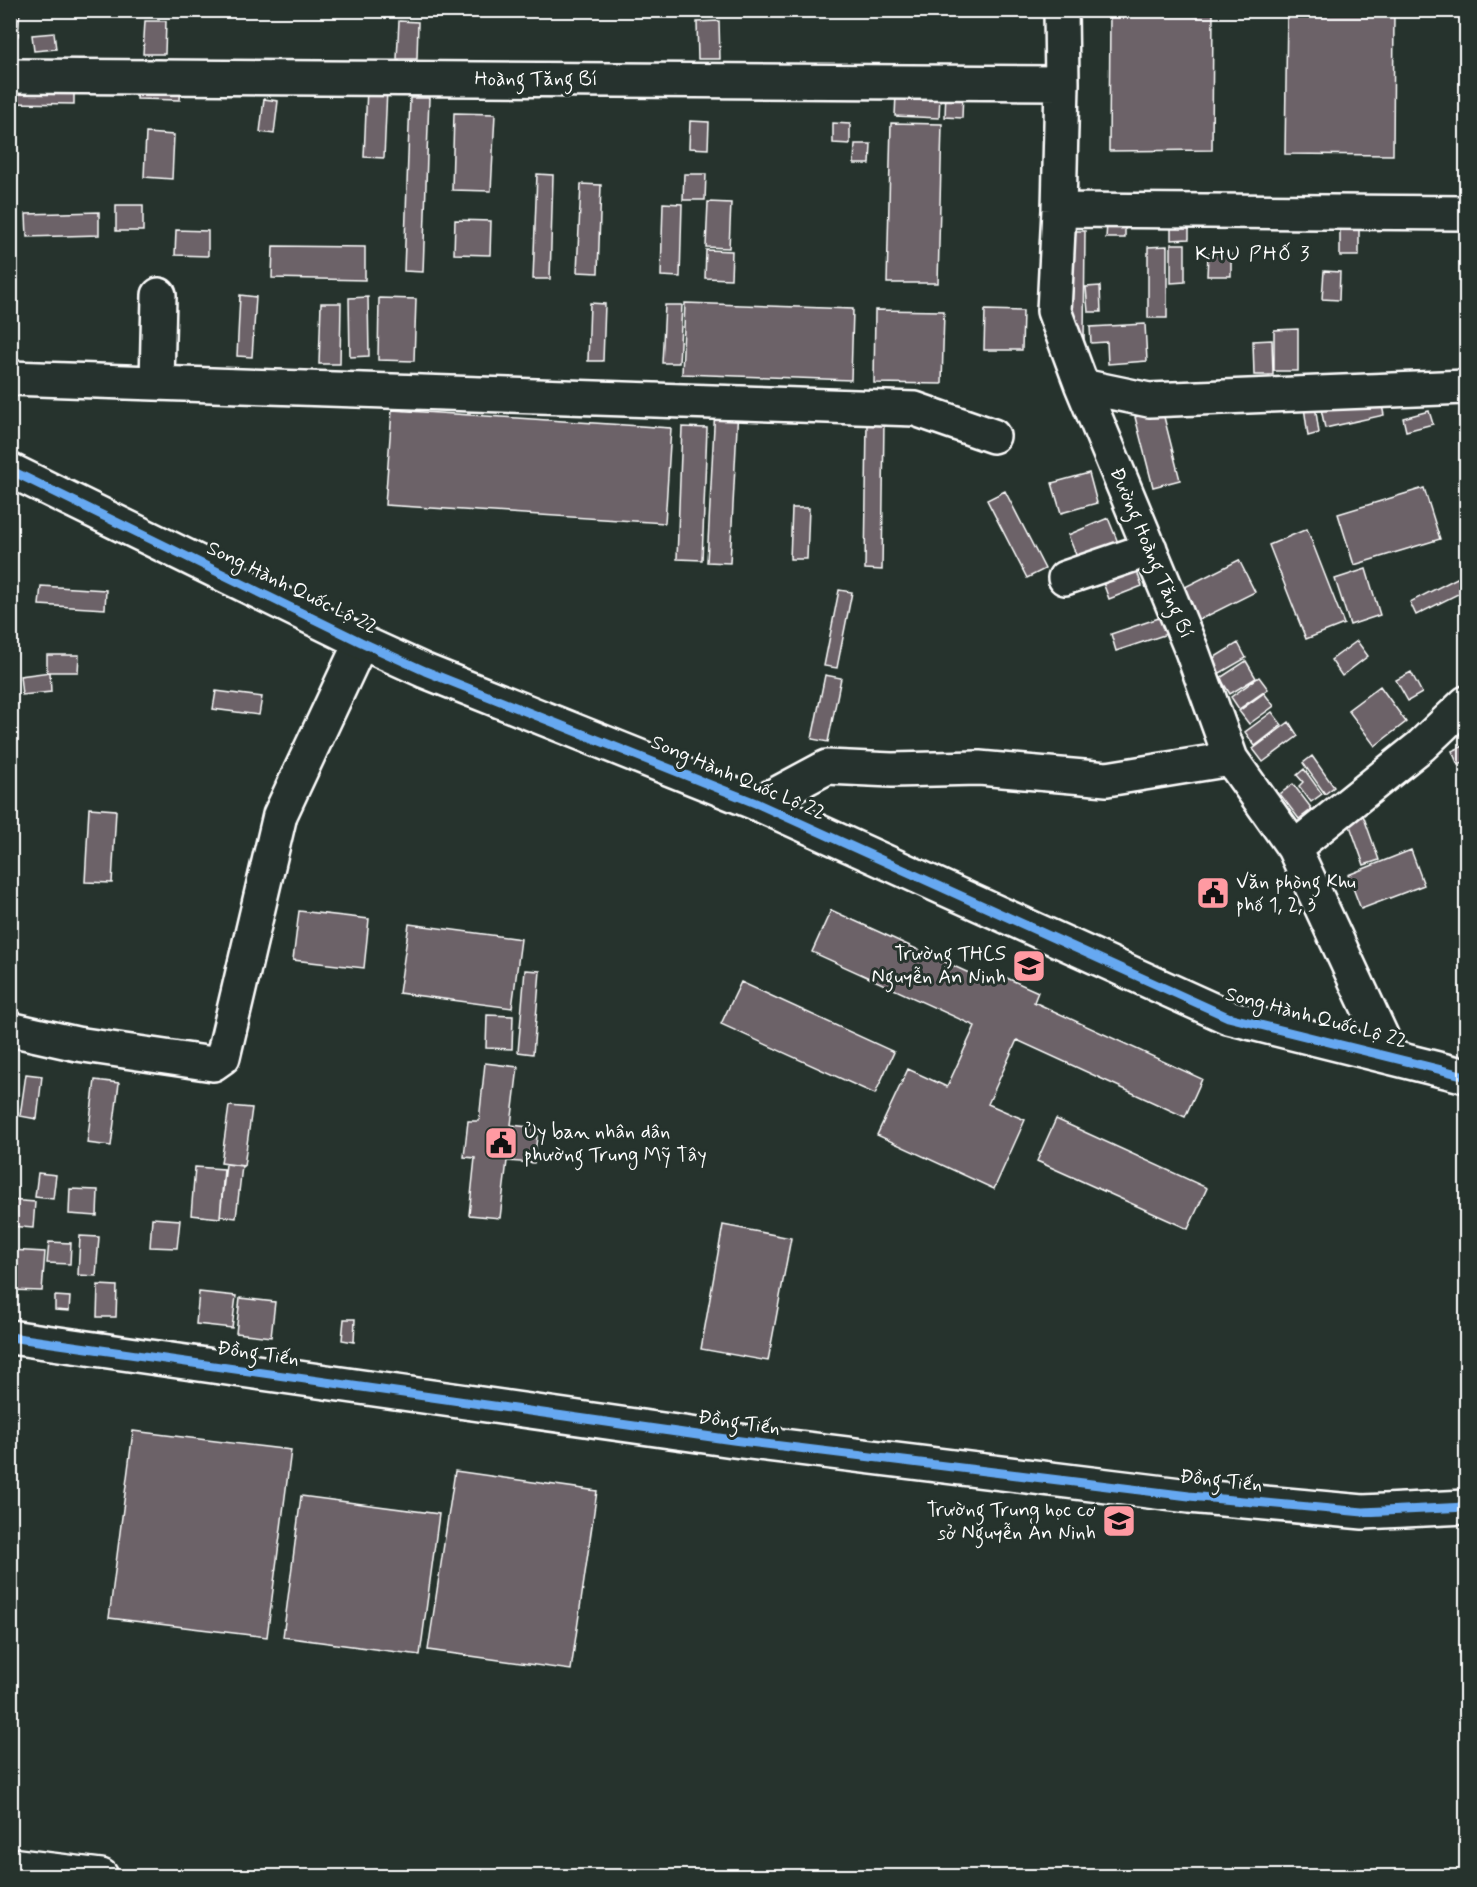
<svg xmlns="http://www.w3.org/2000/svg" width="1477" height="1887" font-family="Mynerve,sans-serif">
<style>
.building{fill:#6c6268;stroke:#fff;stroke-width:1.5}
.lines{fill:none;stroke-linecap:round;stroke-linejoin:round}
.street-casing{stroke:#fff;stroke-width:38}
.secondary-casing{stroke:#fff;stroke-width:38}
.street{stroke:#26332d;stroke-width:33}
.secondary{stroke:#26332d;stroke-width:33}
.cycleway-casing{stroke:#26332d;stroke-width:13}
.cycleway{stroke:#66a8f1;stroke-width:9}
.labels{text-anchor:middle;dominant-baseline:central;stroke-width:6;stroke-linejoin:round;paint-order:stroke}
.street-label{font-size:20px;fill:#fff;stroke:#26332d}
.poi-label{font-size:20px;fill:#fff;stroke:#26332d;text-anchor:start}
.neighbourhood-label{font-size:21px;letter-spacing:1.5px;fill:#fff;stroke:#26332d}
</style>
<rect width="100%" height="100%" fill="#26332d"/>
<filter id="ink" filterUnits="userSpaceOnUse"><feTurbulence type="fractalNoise" baseFrequency=".0167" numOctaves="2"/><feDisplacementMap in="SourceGraphic" scale="12" xChannelSelector="R" yChannelSelector="G"/><feConvolveMatrix kernelMatrix="1 2 1 2 8 2 1 2 1" color-interpolation-filters="sRGB"/></filter>
<g filter="url(#ink)">
<path class="building" d="M10,10H20L18,36L10,35Z
M1110,10H1213L1212,150L1109,151Z
M1287,10H1394L1393,155L1285,154Z
M145,21H166L165,54H143Z
M399,21L418,22L417,59H397Z
M719,21L720,59H698L697,22Z
M54,33L56,49L34,51L32,35Z
M10,80H74V104L10,103Z
M138,82L181,83L180,100L137,99Z
M367,88L387,89L384,158L364,157Z
M946,90L963,91L962,118L945,117Z
M896,94L940,96L939,118L895,116Z
M410,98H429L423,272L404,271Z
M264,99L278,101L274,134L260,132Z
M454,113L495,114L491,191L452,190Z
M690,121L709,122L708,149L689,148Z
M833,123L850,124V144L833,143Z
M891,123L942,124L938,283H887Z
M146,133L174,135L172,179L144,177Z
M855,144H871L870,164H854Z
M537,174L553,175L550,279H533Z
M684,174H706L705,200H683Z
M581,184L601,185L598,273L577,272Z
M708,202L731,203L729,248L706,247Z
M663,203L682,204L680,277L661,276Z
M116,205H143V231H116Z
M99,212V235L27,237L26,214Z
M455,220L491,221L490,255L454,254Z
M1340,223H1359V256H1340Z
M1107,224H1125V238H1106Z
M1171,224H1189V239L1171,240Z
M176,230L208,231V256L175,255Z
M1069,231H1085L1084,342H1068Z
M1171,244H1185V282L1171,283Z
M273,246L365,247V280L272,278Z
M1167,246V318H1148V247Z
M706,250L732,251L731,279L705,278Z
M1208,254H1231V276H1207Z
M1324,271L1340,272L1339,300L1322,299Z
M1100,286L1101,312H1088L1086,287Z
M240,295L256,297L252,357L237,356Z
M368,297L369,356L350,357L349,298Z
M379,298L416,299L414,361L378,360Z
M321,303H341L340,364H319Z
M590,303L605,304L603,361H588Z
M685,303L853,309L851,380L682,374Z
M665,305H682L679,363H662Z
M875,310L944,311L942,384L874,383Z
M985,310L1023,311L1022,350H984Z
M1145,324L1147,361L1108,364L1107,342L1091,343L1090,327Z
M1298,329V371H1274V330Z
M1272,340L1273,375H1254L1253,341Z
M1380,396L1384,415L1325,428L1321,409Z
M1315,405L1319,433L1308,436L1304,407Z
M715,407L738,408L730,563L707,562Z
M1162,409L1180,480L1153,487L1135,417Z
M392,410L671,428L665,523L385,505Z
M1429,411L1433,424L1406,431L1403,418Z
M867,422H884L882,570L865,569Z
M682,427L707,428L702,560L677,559Z
M1089,473L1097,503L1061,513L1052,483Z
M1424,488L1440,539L1354,565L1338,514Z
M1005,491L1045,569L1027,578L987,500Z
M792,508H809L807,559H790Z
M1108,518L1119,545L1079,562L1068,535Z
M1307,529L1344,624L1306,639L1269,545Z
M1132,557L1142,586L1109,599L1098,569Z
M1239,560L1255,592L1187,626L1171,594Z
M1366,569L1380,615L1350,625L1335,579Z
M1459,577L1466,590L1416,615L1410,602Z
M41,586L106,590L105,609L39,605Z
M839,590L852,592L837,668L824,666Z
M1162,617L1167,634L1116,651L1111,634Z
M1357,641L1368,656L1342,676L1331,660Z
M1238,643L1246,658L1213,677L1205,663Z
M47,655H79L78,672H47Z
M1246,661L1256,678L1230,694L1220,678Z
M50,672L51,692L22,695L20,676Z
M1411,672L1422,693L1408,701L1396,680Z
M825,675L841,678L828,742L812,739Z
M1259,677L1268,689L1239,709L1231,697Z
M1380,686L1406,722L1375,746L1348,710Z
M216,691L262,697L259,715L213,709Z
M1264,693L1274,706L1249,724L1239,711Z
M1272,712L1282,725L1255,746L1245,732Z
M1289,722L1298,736L1263,762L1253,749Z
M1466,745V762L1458,765L1452,751Z
M1312,756L1334,787L1325,794L1303,763Z
M1304,769L1322,794L1311,802L1299,786L1303,782L1297,775Z
M1293,784L1312,809L1299,819L1280,794Z
M89,808L116,810L112,883L85,882Z
M1363,815L1379,860L1364,865L1348,820Z
M1411,850L1424,885L1361,909L1348,875Z
M831,910L993,984L998,974L1038,992L1034,1002L1202,1079L1185,1117L1017,1040L988,1104L1025,1120L994,1189L877,1135L908,1069L947,1087L975,1026L812,952Z
M299,911L369,919L364,968L293,960Z
M409,924L521,939L512,1008L399,993Z
M525,970L540,971L533,1054L518,1052Z
M741,982L894,1052L875,1094L721,1024Z
M487,1015L513,1016L512,1049L486,1048Z
M485,1063L518,1067L511,1125L538,1128L534,1163L507,1161L500,1218L469,1215L475,1158L464,1157L468,1121H479Z
M26,1074L42,1076L37,1119L20,1116Z
M95,1080L119,1083L111,1146L87,1143Z
M229,1106L252,1108L244,1166L221,1163Z
M1056,1119L1207,1188L1188,1229L1037,1161Z
M226,1164L242,1166L236,1218L220,1216Z
M195,1167L224,1169L220,1218L191,1215Z
M38,1173L56,1175L53,1199L35,1197Z
M70,1189L98,1190L97,1216L69,1214Z
M10,1200L35,1202L33,1228L10,1226Z
M152,1218L180,1220L177,1248L150,1247Z
M723,1225L791,1238L768,1361L701,1349Z
M80,1236L99,1237L96,1276L78,1275Z
M49,1242L71,1243L70,1264L47,1263Z
M10,1250L45,1252L42,1291L10,1290Z
M98,1285L117,1286L116,1317H97Z
M199,1292L236,1296L232,1328L196,1324Z
M55,1296L70,1297L69,1311L55,1310Z
M240,1298L275,1302L271,1337L236,1333Z
M344,1319H355L354,1342L342,1340Z
M133,1431L291,1450L267,1637L109,1618Z
M455,1471L597,1491L571,1670L428,1650Z
M301,1496L439,1514L420,1655L283,1637Z"/>
<g class="lines">
<defs>
<path id="street" d="M1061,10L1062,83L1059,210L1054,311L1082,386L1192,651L1231,759L1294,848L1391,1057
M10,76L1062,83
M1059,210L1466,213
M10,378L915,409L993,436
M157,383L159,295
M1082,386L1149,400L1466,387
M1065,578L1150,549
M758,804L827,767L892,770L979,768L1107,779L1231,759
M1294,848L1421,746L1466,703
M10,1029L77,1044L213,1064L223,1057L280,815L361,642
M10,1337L733,1440L1189,1496L1363,1512L1466,1507
M10,1865L101,1876"/>
<path id="secondary" d="M10,470L361,642L425,671L758,804L1228,1017L1466,1076"/>
</defs>
<use href="#street" class="street-casing"/>
<use href="#secondary" class="secondary-casing"/>
<use href="#street" class="street"/>
<use href="#secondary" class="secondary"/>
<defs>
<path id="cycleway" d="M10,470L361,642L425,671L758,804L1228,1017L1466,1076
M10,1337L733,1440L1189,1496L1363,1512L1466,1507"/>
</defs>
<use href="#cycleway" class="cycleway-casing"/>
<use href="#cycleway" class="cycleway"/>
</g>
</g>
<defs>
<symbol id="civic-square" viewBox="-11 -11 22 22"><rect x="-9" y="-9" width="18" height="18" rx="4" fill="#ff9aa2" stroke="#26332d"/><path d="M-.6-6.5H3V-4.5H.6V-3L4-1V1h2V6H-6V1h2V-1L-.6-3ZM-1.2 2.5V6h2.4V2.5Z" fill="#111"/></symbol>
<symbol id="school-square" viewBox="-11 -11 22 22"><rect x="-9" y="-9" width="18" height="18" rx="4" fill="#ff9aa2" stroke="#26332d"/><path d="M0-5L7-2L0 1L-7-2ZM-4 1L0 2.5L4 1V4Q0 6-4 4Z" fill="#111"/></symbol>
</defs>
<g fill-rule="evenodd">
<use href="#civic-square" x="1194" y="874" width="38" height="38"/>
<use href="#school-square" x="1010" y="947" width="38" height="38"/>
<use href="#civic-square" x="482" y="1124" width="38" height="38"/>
<use href="#school-square" x="1100" y="1502" width="38" height="38"/>
</g>
<g class="labels">
<g class="street-label">
<text x="536" y="79">Hoàng Tăng Bí</text>
<text transform="translate(1151 553) rotate(67)">Đường Hoàng Tăng Bí</text>
<text transform="translate(292 588) rotate(26)">Song Hành Quốc Lộ 22</text>
<text transform="translate(738 778) rotate(23)">Song Hành Quốc Lộ 22</text>
<text transform="translate(1316 1018) rotate(15)">Song Hành Quốc Lộ 22</text>
<text transform="translate(258 1354) rotate(8)">Đồng Tiến</text>
<text transform="translate(739 1423) rotate(8)">Đồng Tiến</text>
<text transform="translate(1221 1481) rotate(6)">Đồng Tiến</text>
</g>
<g class="poi-label">
<text x="1236" y="882">Văn phòng Khu<tspan x="1236" dy="23">phố 1, 2, 3</tspan></text>
<text x="1006" y="954" text-anchor="end">Trường THCS<tspan x="1006" dy="23">Nguyễn An Ninh</tspan></text>
<text x="524" y="1132">Ủy ban nhân dân<tspan x="524" dy="23">phường Trung Mỹ Tây</tspan></text>
<text x="1096" y="1510" text-anchor="end">Trường Trung học cơ<tspan x="1096" dy="23">sở Nguyễn An Ninh</tspan></text>
</g>
<g class="neighbourhood-label">
<text x="1253" y="254">KHU PHỐ 3</text>
</g>
</g>
<rect width="1477" height="1887" fill="none" stroke="#26332d" stroke-width="36"/>
<rect x="18" y="18" width="1441" height="1851" fill="none" stroke="#fff" stroke-width="2" filter="url(#ink)"/>
</svg>
